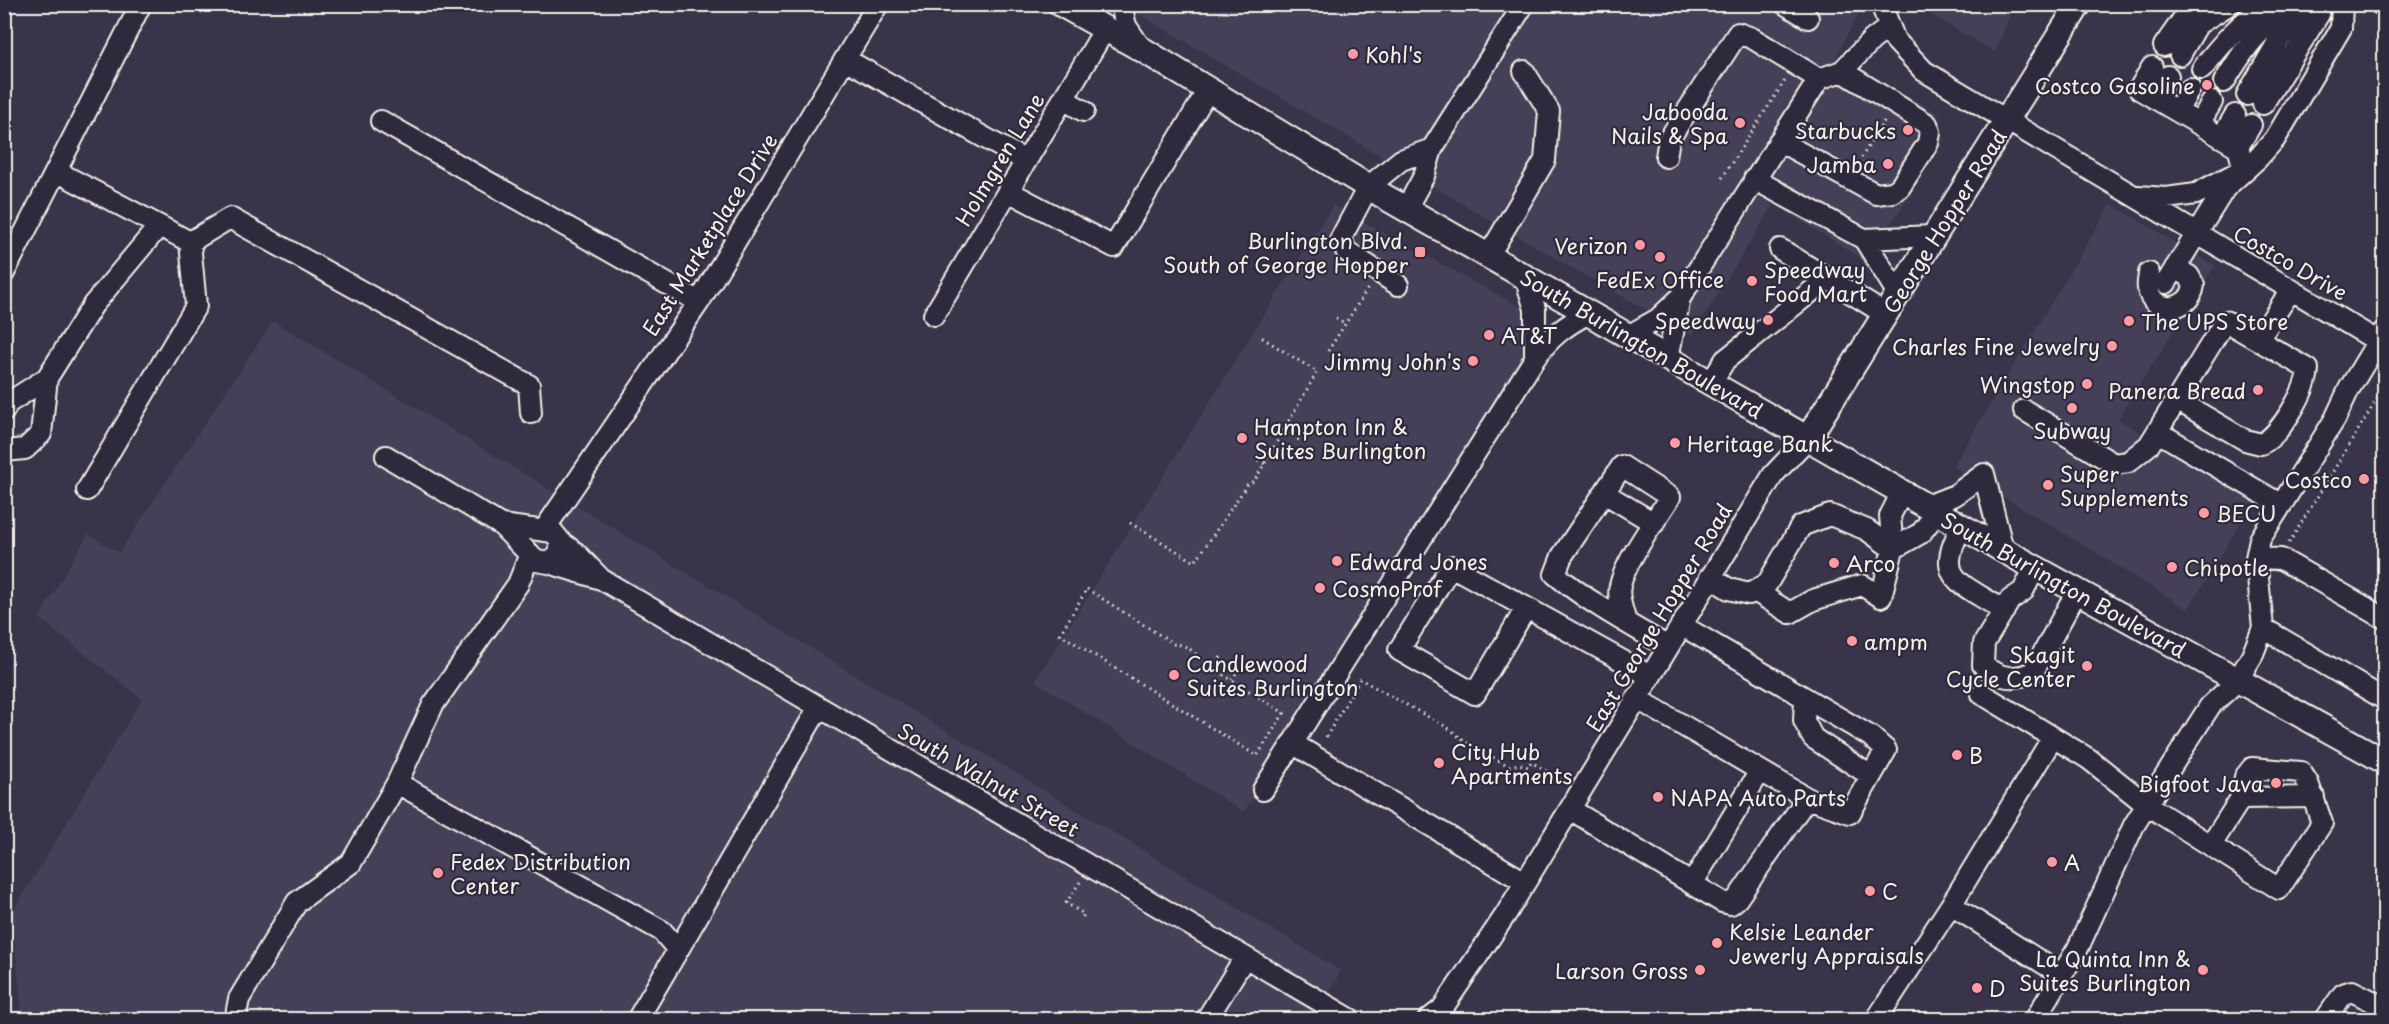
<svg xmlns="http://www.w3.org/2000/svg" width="2389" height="1024" font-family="'Playpen Sans',sans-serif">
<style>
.built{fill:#454159}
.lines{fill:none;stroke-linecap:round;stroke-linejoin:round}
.minor-casing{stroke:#f4f1e8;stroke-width:24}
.major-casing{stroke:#f4f1e8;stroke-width:28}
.path{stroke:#f4f1e8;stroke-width:3;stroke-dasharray:1.5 4.5;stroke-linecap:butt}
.minor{stroke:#2f2a3d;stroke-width:20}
.major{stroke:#2f2a3d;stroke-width:24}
.poi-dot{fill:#ff9aa2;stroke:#2f2a3d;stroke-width:2}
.labels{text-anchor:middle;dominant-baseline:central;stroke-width:4.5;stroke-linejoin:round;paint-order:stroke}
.poi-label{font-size:21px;fill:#f4f1e8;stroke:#2f2a3d;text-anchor:start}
.street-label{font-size:21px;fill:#f4f1e8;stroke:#2f2a3d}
</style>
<rect width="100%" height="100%" fill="#39344a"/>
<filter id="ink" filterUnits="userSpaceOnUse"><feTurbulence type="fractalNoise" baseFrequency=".0167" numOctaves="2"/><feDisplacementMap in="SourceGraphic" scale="12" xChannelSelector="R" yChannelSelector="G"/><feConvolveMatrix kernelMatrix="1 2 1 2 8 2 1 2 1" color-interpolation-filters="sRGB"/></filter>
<g filter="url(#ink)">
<path class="built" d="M1123,5H1857L1859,12L1835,58L1938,113L1943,141L1867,262L1774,204L1692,335L1579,272Z
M1915,5H2014L1995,52Z
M2111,204L2215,266L2118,419L2254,501L2188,609L1953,466Z
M1333,205L1546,321L1244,812L1035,681Z
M273,321L1341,971L1311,1020H23L12,913L142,699L39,618L88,534L119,553Z"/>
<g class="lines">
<defs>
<path id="minor" d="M1121,4L1126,26L1141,48
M1785,4L1808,18
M1881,4L1895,40L1924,71L2379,342
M2380,4L2384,5
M2164,46L2185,16L2212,6
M2180,55L2198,24L2230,4
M845,59L1026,161
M2202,69C2222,43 2241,21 2269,4
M2224,82C2253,36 2262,21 2315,4
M2247,95L2282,35L2313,11
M2154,98L2168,76
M1063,99L1084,111
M2263,104L2319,14
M2177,111L2190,89
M381,121L699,302
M2199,124L2212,102
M2222,137L2235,115
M1779,141L1876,194L1893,192L1900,187L1928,143L1930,132L1927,124L1842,71
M2238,147L2251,125
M1666,157L1669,139L1738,33L1752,38L1819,79
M56,171L190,242L230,218L529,385L531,413
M1754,179L1864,239L1898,294
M1008,191L1114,247L1208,90
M2138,196L2166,198L2196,194L2244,169L2238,147L2139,89L2152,67
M1406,209L1424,176L1432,149L1524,4
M1864,239L1933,236
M1780,249L1885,314
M1489,255L1545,160L1549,111L1524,71
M4,273L141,4
M2149,273C2149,277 2147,283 2148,288C2151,314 2190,314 2194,285L2189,276L2175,268
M1525,277L1535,309V358
M2166,283L2225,188L2258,158L2275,139L2341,28L2342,4
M1398,285L1346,251L1341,238L1368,187L1401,160L1432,149
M934,315L1105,29
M1628,336L1658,319L1680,298
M2258,340L2291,290
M1668,358L1680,298L1819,79L1842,71L1872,40L1888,28
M1711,383L1725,360L1827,279
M2024,410L2114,464L2128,462L2149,445L2225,321L2308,369C2307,390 2280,436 2261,444L2245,440L2177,400
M4,411L8,403L47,378L93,305L159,226
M2158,432L2280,504
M4,451L25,449L41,434L47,378
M386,456L501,525L536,561L549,563L559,555L561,542L553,532L501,525
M87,490L196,306L190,242
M1604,493L1654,523
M1927,506L1955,495L1984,474L2003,550
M1962,526C1932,581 1962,582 2004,611
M544,530L699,302L878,4
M561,542L576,553L601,579
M1893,549L1921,533L1937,512
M2256,558L2281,559L2384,618
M549,563L601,579L1352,1020
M2035,568L2023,591L2010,600L1984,643L1983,665C1999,678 2013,681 2033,672L2077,591
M1710,577L1729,589L1749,594L1767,584L1801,526L1830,515L1867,530L1893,549
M1755,591L1790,613L1813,600L1862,585L1881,597L1893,549L1890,516L1902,492
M1526,608L1475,694L1399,650L1451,566L1650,676
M1626,622C1623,611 1617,597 1620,586C1625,561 1656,520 1670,497L1622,466L1562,556L1555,574C1589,603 1629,624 1668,647
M2263,628L2384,699
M1982,694L2089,759L2147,805L2279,889L2322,823L2308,783L2301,772L2252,768L2245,777L2241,798L2211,845
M1636,698L1807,798L1850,813L1886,750L1870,736L1681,625
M1805,698L1804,721L1813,738L1871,776
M1292,743L1525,882
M397,783L662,931L678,950L637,1020
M1263,790L1535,358C1551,336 1566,325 1589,313
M2241,798L2314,797
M1570,809L1722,902L1731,904L1737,899L1807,798
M1692,884L1760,771
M1951,905L2062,975
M678,950L819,707
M235,1020L239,999L297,902L351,863L397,783L433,705L518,584L530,554
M1206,1020L1245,957
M1428,1020L1442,1009L1506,914L1773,475L1808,438
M1876,1020L1951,905L2053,737
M2035,1020L2078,948L2134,825L2210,706L2237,681L2252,656L2263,628L2256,558L2260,539L2335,419L2349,389L2384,331
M2325,1020L2343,994L2352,991L2384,1007"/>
<path id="major" d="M1061,4L1143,50L1385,197L2003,550L2384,761
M1808,438L2079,4"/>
</defs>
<use href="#minor" class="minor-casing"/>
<use href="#major" class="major-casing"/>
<path class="path" d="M1858,163L1886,118
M1722,178L1786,79
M1336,318L1344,323
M1328,351L1368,288
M1282,430L1299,440
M1258,460L1265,464
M1130,523L1195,562L1247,485L1255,480L1317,372L1261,337
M2289,543L2384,388
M1087,589L1174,644C1184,644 1195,651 1200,660L1284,713L1257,756L1060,634Z
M1213,668L1221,657
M1232,680L1239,668
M1326,737L1360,679L1450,729L1465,742L1509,766L1520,764L1528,767L1531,762L1562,780
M1080,882L1066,903L1084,914L1081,921"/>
<use href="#minor" class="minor"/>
<use href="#major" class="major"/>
</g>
</g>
<g class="poi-dot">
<circle cx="1353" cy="54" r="6"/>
<circle cx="2207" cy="85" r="6"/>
<circle cx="1740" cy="123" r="6"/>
<circle cx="1908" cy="130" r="6"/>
<circle cx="1888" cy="164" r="6"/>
<circle cx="1640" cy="245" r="6"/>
<rect x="1414" y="246" width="12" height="12" rx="3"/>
<circle cx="1660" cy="257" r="6"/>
<circle cx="1752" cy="281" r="6"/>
<circle cx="1768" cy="320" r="6"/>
<circle cx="2129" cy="321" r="6"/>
<circle cx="1489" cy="335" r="6"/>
<circle cx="2112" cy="346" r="6"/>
<circle cx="1473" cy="361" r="6"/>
<circle cx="2087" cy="384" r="6"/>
<circle cx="2258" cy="390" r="6"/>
<circle cx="2072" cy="408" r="6"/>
<circle cx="1242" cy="438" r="6"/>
<circle cx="1675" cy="443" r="6"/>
<circle cx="2364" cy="479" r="6"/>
<circle cx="2048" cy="485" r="6"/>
<circle cx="2204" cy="513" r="6"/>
<circle cx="1337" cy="561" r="6"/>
<circle cx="1834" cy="563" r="6"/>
<circle cx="2172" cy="567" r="6"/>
<circle cx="1320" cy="588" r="6"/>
<circle cx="1852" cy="641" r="6"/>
<circle cx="2087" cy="666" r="6"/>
<circle cx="1174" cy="675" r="6"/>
<circle cx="1957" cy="755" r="6"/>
<circle cx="1439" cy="763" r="6"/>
<circle cx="2276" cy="783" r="6"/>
<circle cx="1658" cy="797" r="6"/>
<circle cx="2052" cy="862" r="6"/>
<circle cx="438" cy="873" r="6"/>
<circle cx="1870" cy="891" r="6"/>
<circle cx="1717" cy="943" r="6"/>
<circle cx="1700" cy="970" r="6"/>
<circle cx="2203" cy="970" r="6"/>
<circle cx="1977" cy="988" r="6"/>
</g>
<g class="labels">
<g class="poi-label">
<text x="1365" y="54">Kohl's</text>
<text x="2195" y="85" text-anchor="end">Costco Gasoline</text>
<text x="1728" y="111" text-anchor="end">Jabooda<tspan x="1728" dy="24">Nails &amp; Spa</tspan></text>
<text x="1896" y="130" text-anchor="end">Starbucks</text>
<text x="1876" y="164" text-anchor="end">Jamba</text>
<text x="1408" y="240" text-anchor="end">Burlington Blvd.<tspan x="1408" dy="24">South of George Hopper</tspan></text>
<text x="1628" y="245" text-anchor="end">Verizon</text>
<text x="1764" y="269">Speedway<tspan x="1764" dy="24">Food Mart</tspan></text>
<text x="1660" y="279" text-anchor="middle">FedEx Office</text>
<text x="1756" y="320" text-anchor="end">Speedway</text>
<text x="2141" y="321">The UPS Store</text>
<text x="1501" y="335">AT&amp;T</text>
<text x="2100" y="346" text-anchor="end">Charles Fine Jewelry</text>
<text x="1461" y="361" text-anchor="end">Jimmy John's</text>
<text x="2075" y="384" text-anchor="end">Wingstop</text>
<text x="2246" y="390" text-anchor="end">Panera Bread</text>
<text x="1254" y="426">Hampton Inn &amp;<tspan x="1254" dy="24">Suites Burlington</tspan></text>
<text x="2072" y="430" text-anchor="middle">Subway</text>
<text x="1687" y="443">Heritage Bank</text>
<text x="2060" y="473">Super<tspan x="2060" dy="24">Supplements</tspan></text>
<text x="2352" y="479" text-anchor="end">Costco</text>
<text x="2216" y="513">BECU</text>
<text x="1349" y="561">Edward Jones</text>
<text x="1846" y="563">Arco</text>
<text x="2184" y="567">Chipotle</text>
<text x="1332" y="588">CosmoProf</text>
<text x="1864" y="641">ampm</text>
<text x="2075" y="654" text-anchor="end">Skagit<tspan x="2075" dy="24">Cycle Center</tspan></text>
<text x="1186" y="663">Candlewood<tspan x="1186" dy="24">Suites Burlington</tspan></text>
<text x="1451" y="751">City Hub<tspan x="1451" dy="24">Apartments</tspan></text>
<text x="1969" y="755">B</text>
<text x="2264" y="783" text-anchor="end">Bigfoot Java</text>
<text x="1670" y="797">NAPA Auto Parts</text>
<text x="450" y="861">Fedex Distribution<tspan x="450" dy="24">Center</tspan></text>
<text x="2064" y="862">A</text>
<text x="1882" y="891">C</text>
<text x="1729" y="931">Kelsie Leander<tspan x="1729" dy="24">Jewerly Appraisals</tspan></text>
<text x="2191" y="958" text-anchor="end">La Quinta Inn &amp;<tspan x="2191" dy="24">Suites Burlington</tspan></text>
<text x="1688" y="970" text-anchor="end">Larson Gross</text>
<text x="1989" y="988">D</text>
</g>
<g class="street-label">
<text transform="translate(999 159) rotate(-59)">Holmgren Lane</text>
<text transform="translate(1944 221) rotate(-58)">George Hopper Road</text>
<text transform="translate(709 234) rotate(-58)">East Marketplace Drive</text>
<text transform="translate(2291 262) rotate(30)">Costco Drive</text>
<text transform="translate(1642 343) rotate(30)">South Burlington Boulevard</text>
<text transform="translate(2064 584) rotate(29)">South Burlington Boulevard</text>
<text transform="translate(1658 617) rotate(-59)">East George Hopper Road</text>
<text transform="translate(989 779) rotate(30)">South Walnut Street</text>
</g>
</g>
<rect width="2389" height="1024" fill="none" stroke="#2f2a3d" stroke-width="24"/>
<rect x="12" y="12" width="2365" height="1000" fill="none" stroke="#f4f1e8" stroke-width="2" filter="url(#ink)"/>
</svg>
